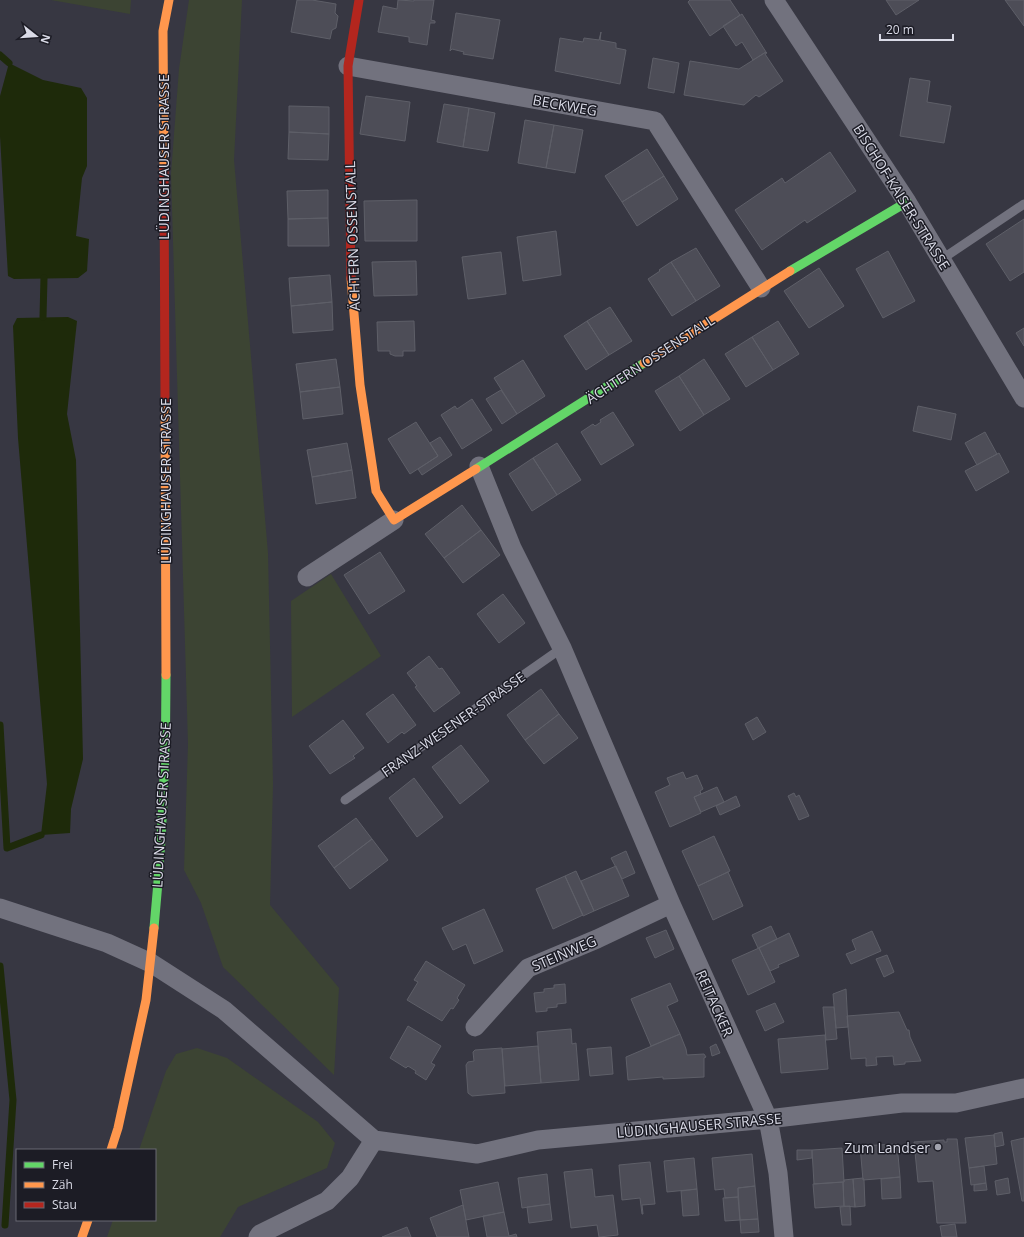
<svg xmlns="http://www.w3.org/2000/svg" width="1024" height="1237" font-family="'Open Sans',sans-serif">
<style>
.green{fill:#3c4433}
.water{fill:#1e2a0a}
.lines{fill:none;stroke-linecap:round;stroke-linejoin:round}
.stream{stroke:#1e2a0a;stroke-width:7}
.building{fill:#4d4d57;stroke:#5e5f68}
.lane{stroke:#72727e;stroke-width:9}
.street{stroke:#72727e;stroke-width:19}
.fast{stroke:#63d668;stroke-width:9}
.slow{stroke:#ff974d;stroke-width:9}
.jam{stroke:#b3261e;stroke-width:9}
.poi-dot{fill:#a1a2ad;stroke:#1c1c25;stroke-width:1.5}
.labels{text-anchor:middle;dominant-baseline:central;stroke-width:3;stroke-linejoin:round;paint-order:stroke}
.street-label{font-size:14px;fill:#dadbe7;stroke:#1c1c25}
.poi-label{font-size:14px;fill:#dadbe7;stroke:#1c1c25;text-anchor:end}
</style>
<rect width="100%" height="100%" fill="#373742"/>
<path class="green" d="M51,0H131L130,14Z
M189,0H242L234,160L268,553L273,784L270,905L339,988L334,1075L223,967L201,903L184,870L188,744L171,174L179,69Z
M331,574L381,656L292,717L291,601Z
M197,1048L227,1058L318,1122L335,1143L327,1168L238,1207L220,1237H107L113,1220H155V1150H139L166,1071L176,1054Z"/>
<path class="water" d="M9,63L43,80L81,88L87,98V166L82,178L76,236L89,239L87,271L78,278L14,279L8,276L0,136V96Z
M68,317L77,321L67,414L76,460L83,759L71,809L70,833L41,835L47,784L18,438L13,326L17,318Z"/>
<g class="lines">
<path class="stream" d="M0,55L9,63
M43,317L44,278
M0,725L7,848L41,835
M0,966L13,1100L5,1225"/>
</g>
<path class="building" d="M297,0H312L336,4L335,13L338,16L336,28L332,30L330,39L291,32Z
M398,0L414,1V0H434L431,20L435,21V23H430L427,45L409,42V37L378,32L383,6L397,9Z
M690,0H730L740,15L710,36L688,2Z
M886,0H919L896,15Z
M1005,0H1024V26Z
M456,13L500,20L493,59L463,54L464,52L452,49L450,51Z
M742,14L766,52L753,60L742,42L736,46L723,26Z
M601,32L600,40L616,43V48L626,50L620,84L555,71L560,38L583,42L584,38L599,40Z
M766,52L767,53L765,54L783,81L759,97L756,95L744,105L684,95L690,61L739,69Z
M653,58L679,63L674,93L648,88Z
M910,78L930,81L927,102L951,106L944,143L900,136Z
M366,96L410,102L405,141L360,134Z
M444,104L469,108L463,147L437,142Z
M289,106L329,107V134L289,132Z
M469,108L495,113L488,151L463,147Z
M525,120L554,125L546,168L518,163Z
M554,125L583,130L575,173L546,168Z
M289,132L329,134L328,160L288,159Z
M647,149L664,176L622,202L605,176Z
M830,152L856,191L807,223L805,220L762,250L735,210L782,178L785,183Z
M664,176L678,199L637,226L622,202Z
M328,190V218L288,219L287,191Z
M417,200V241H365L364,201Z
M328,218L329,246H288V219Z
M1024,219V272L1010,281L986,244Z
M556,231L561,275L523,281L517,237Z
M696,248L720,286L696,301L671,262Z
M888,251L915,301L883,318L856,269Z
M501,252L506,294L468,299L462,257Z
M416,261L417,295L374,296L372,262Z
M671,262L696,301L672,316L648,279L660,271L659,270Z
M819,268L844,306L809,328L784,291Z
M330,275L332,302L291,306L289,278Z
M332,302L333,330L293,333L291,306Z
M610,307L632,341L609,355L587,321Z
M414,321L415,351H403V356H395L390,354V351H378L377,322Z
M587,321L609,355L586,370L564,336Z
M778,321L799,354L773,370L752,337Z
M1024,328V346L1016,333Z
M752,337L773,370L746,387L725,354Z
M336,359L340,387L300,392L296,364Z
M704,359L730,399L704,415L679,376Z
M523,360L545,396L517,414L494,378Z
M679,376L704,415L680,431L655,391Z
M340,387L343,414L303,419L300,392Z
M501,390L517,414L502,424L486,399Z
M472,399L492,430L462,449L441,415L455,406L457,409Z
M918,406L956,414L951,440L913,431Z
M613,412L634,445L601,465L581,432L593,424L595,426L601,422L600,420Z
M416,422L438,456L410,474L388,439Z
M985,432L997,454L977,465L965,443Z
M440,437L452,455L422,475L418,469L438,456L430,443Z
M347,443L352,470L312,477L307,450Z
M557,443L581,480L557,495L533,458Z
M999,453L1009,472L976,491L965,471Z
M533,458L557,495L532,511L509,474Z
M352,470L356,498L316,504L312,477Z
M462,505L481,530L444,558L425,534Z
M481,530L500,555L463,583L444,558Z
M380,552L405,591L369,614L344,575Z
M503,594L525,623L499,643L477,614Z
M429,656L439,669L442,668L460,693L434,712L415,687L417,686L407,673Z
M541,689L559,714L525,740L507,715Z
M393,694L416,725L404,734L402,732L388,743L366,714Z
M559,714L578,738L544,764L525,740Z
M757,717L766,732L753,740L745,724Z
M343,720L364,748L353,756L355,758L330,774L309,746Z
M461,745L489,781L460,804L432,767Z
M683,772L686,779L697,775L703,789L700,791L701,794L694,797L701,813L670,827L655,792L670,785L667,778Z
M414,778L443,817L417,837L389,798Z
M717,787L724,802L701,812L694,797Z
M794,793L796,797L799,795L809,816L799,820L788,796Z
M736,796L740,806L720,815L716,806Z
M356,818L372,839L334,868L318,846Z
M714,836L730,871L698,886L682,851Z
M372,839L388,860L350,889L334,868Z
M626,851L635,873L622,879L611,858Z
M616,866L629,896L594,911L581,881Z
M576,871L594,911L583,916L565,876Z
M728,872L743,906L713,920L698,886Z
M565,876L583,915L553,929L536,889Z
M484,909L503,951L474,964L466,944L453,950L442,928Z
M771,926L777,939L758,948L752,935Z
M666,930L674,949L655,958L646,938Z
M872,931L881,951L851,964L846,954L856,950L852,940Z
M789,933L799,956L778,965L779,967L770,971L759,948Z
M759,948L775,982L748,995L732,960Z
M887,955L894,972L884,977L876,959Z
M426,961L465,985L457,998L459,1000L453,1009L451,1008L442,1021L407,1000L418,982L414,980Z
M670,983L678,1001L667,1006L680,1034L651,1046L631,999Z
M565,984L566,1003L557,1004V1007L547,1008V1011L536,1012L534,993L544,992V989L554,988V985Z
M846,989L848,1027L836,1028L833,994Z
M775,1003L784,1022L765,1031L756,1011Z
M823,1007H834L837,1039L826,1040Z
M899,1012L907,1030H909L910,1037L921,1061L905,1062V1064L894,1065L893,1056L876,1057L877,1065L866,1066V1058L851,1059L847,1016Z
M408,1026L441,1046L431,1063L435,1065L426,1080L415,1073L416,1071L408,1066L406,1068L390,1058Z
M571,1029L572,1044L576,1043L579,1080L541,1083L537,1032Z
M680,1034L686,1049L687,1055L704,1054L706,1057L704,1058V1077L663,1079V1077L628,1080L626,1057Z
M825,1035L828,1069L781,1073L778,1039Z
M716,1044L720,1053L712,1056L710,1047Z
M538,1046L541,1083L505,1086L502,1049Z
M611,1047L613,1074L590,1076L587,1049Z
M502,1048L505,1093L472,1096L468,1093L466,1065L468,1062L474,1061L473,1052L475,1050Z
M1002,1132L1004,1145L995,1147L994,1134Z
M994,1135L997,1164L969,1168L965,1138Z
M1024,1138V1201H1022L1011,1141Z
M947,1139H957L966,1223H937L933,1181L918,1182L914,1142L944,1140V1142H947Z
M897,1144L900,1177L863,1180L860,1146Z
M842,1148L844,1182L814,1184L812,1150Z
M797,1150H812V1158L797,1160Z
M752,1154L755,1186L738,1188V1197L725,1198L724,1189L715,1190L712,1158Z
M694,1158L697,1189L667,1192L664,1161Z
M650,1162L655,1204L642,1205L643,1214H642L640,1198L622,1200L619,1165Z
M984,1166L986,1183L971,1185L969,1168Z
M592,1169L595,1197L613,1195L618,1235L599,1237L597,1225L571,1228L564,1172Z
M547,1174L550,1204L522,1208L518,1178Z
M900,1177L901,1198L882,1199L881,1179Z
M863,1178L864,1180L865,1206L855,1207L853,1179Z
M1008,1178L1010,1193L997,1195L995,1181Z
M853,1179L855,1207L844,1206L843,1182H844V1180Z
M498,1182L504,1212L466,1220L460,1190Z
M843,1182L844,1206L815,1208L813,1184Z
M986,1183L987,1190L974,1191V1185Z
M755,1186L758,1219L740,1220L738,1188Z
M697,1189L699,1215L683,1216L681,1191Z
M738,1197L740,1220L725,1221L723,1198Z
M550,1204L552,1220L529,1223L527,1207Z
M463,1205L469,1237H437L430,1218Z
M850,1206L851,1225H842L840,1207Z
M504,1212L509,1236L516,1234L517,1237H487L483,1216Z
M758,1219L759,1232L741,1233L740,1220Z
M955,1224L957,1237H942L940,1226Z
M407,1227L411,1237H382Z"/>
<g class="lines">
<path class="lane" d="M942,259L1024,204
M345,800L562,648"/>
<path class="street" d="M774,0L907,202L1024,398
M348,66L655,121L761,288
M479,466L512,548L562,648L671,904L768,1119L778,1173L784,1237
M307,577L394,520
M0,908L107,943L151,963L224,1010L374,1140
M475,1027L528,968L597,939L671,904
M258,1237L260,1234L327,1201L350,1178L374,1140L477,1154L538,1140L768,1119L902,1103H956L1024,1088"/>
<path class="fast" d="M790,271L907,202
M476,469L644,363
M154,928C162,844 166,759 166,675"/>
<path class="slow" d="M164,169L163,31L169,0
M351,278L360,385L376,491L394,520L476,469
M644,363L790,271
M165,402L166,675
M111,1150L118,1128L146,1000L154,928
M82,1237L88,1220"/>
<path class="jam" d="M164,169L165,402
M351,278L348,66L359,0"/>
</g>
<circle class="poi-dot" cx="938" cy="1147" r="4"/>
<g class="labels">
<g class="street-label">
<text transform="translate(565 105) rotate(10)">BECKWEG</text>
<text transform="translate(163 157) rotate(-90)">LÜDINGHAUSER STRASSE</text>
<text transform="translate(902 197) rotate(58)">BISCHOF-KAISER-STRASSE</text>
<text transform="translate(352 236) rotate(-92)">ÄCHTERN OSSENSTALL</text>
<text transform="translate(650 359) rotate(-33)">ÄCHTERN OSSENSTALL</text>
<text transform="translate(165 481) rotate(-90)">LÜDINGHAUSER STRASSE</text>
<text transform="translate(453 724) rotate(-35)">FRANZ-WESENER-STRASSE</text>
<text transform="translate(161 805) rotate(-87)">LÜDINGHAUSER STRASSE</text>
<text transform="translate(564 953) rotate(-23)">STEINWEG</text>
<text transform="translate(715 1003) rotate(66)">REITACKER</text>
<text transform="translate(699 1125) rotate(-5)">LÜDINGHAUSER STRASSE</text>
</g>
<g class="poi-label">
<text x="930" y="1147">Zum Landser</text>
</g>
</g>
<rect x="16" y="1149" width="140" height="72" fill="#1c1c25" stroke="#686873"/>
<rect x="24" y="1162" width="20" height="6" fill="#63d668" stroke="#686873"/>
<text x="52" y="1169" font-size="12" fill="#dadbe7">Frei</text>
<rect x="24" y="1182" width="20" height="6" fill="#ff974d" stroke="#686873"/>
<text x="52" y="1189" font-size="12" fill="#dadbe7">Zäh</text>
<rect x="24" y="1202" width="20" height="6" fill="#b3261e" stroke="#686873"/>
<text x="52" y="1209" font-size="12" fill="#dadbe7">Stau</text>
<g transform="translate(36 36) rotate(107)" stroke="#1c1c25" stroke-width="3" paint-order="stroke">
<path d="M0-3L7 15L0 10L-7 15Z" fill="#dadbe7"/>
<text y="-6" font-size="11" font-weight="bold" text-anchor="middle" fill="#dadbe7">N</text>
</g>
<path d="M880 34v6h73v-6" fill="none" stroke="#dadbe7" stroke-width="2"/>
<text x="886" y="34" font-size="12" fill="#dadbe7" stroke="#1c1c25" stroke-width="3" paint-order="stroke">20 m</text>
</svg>
